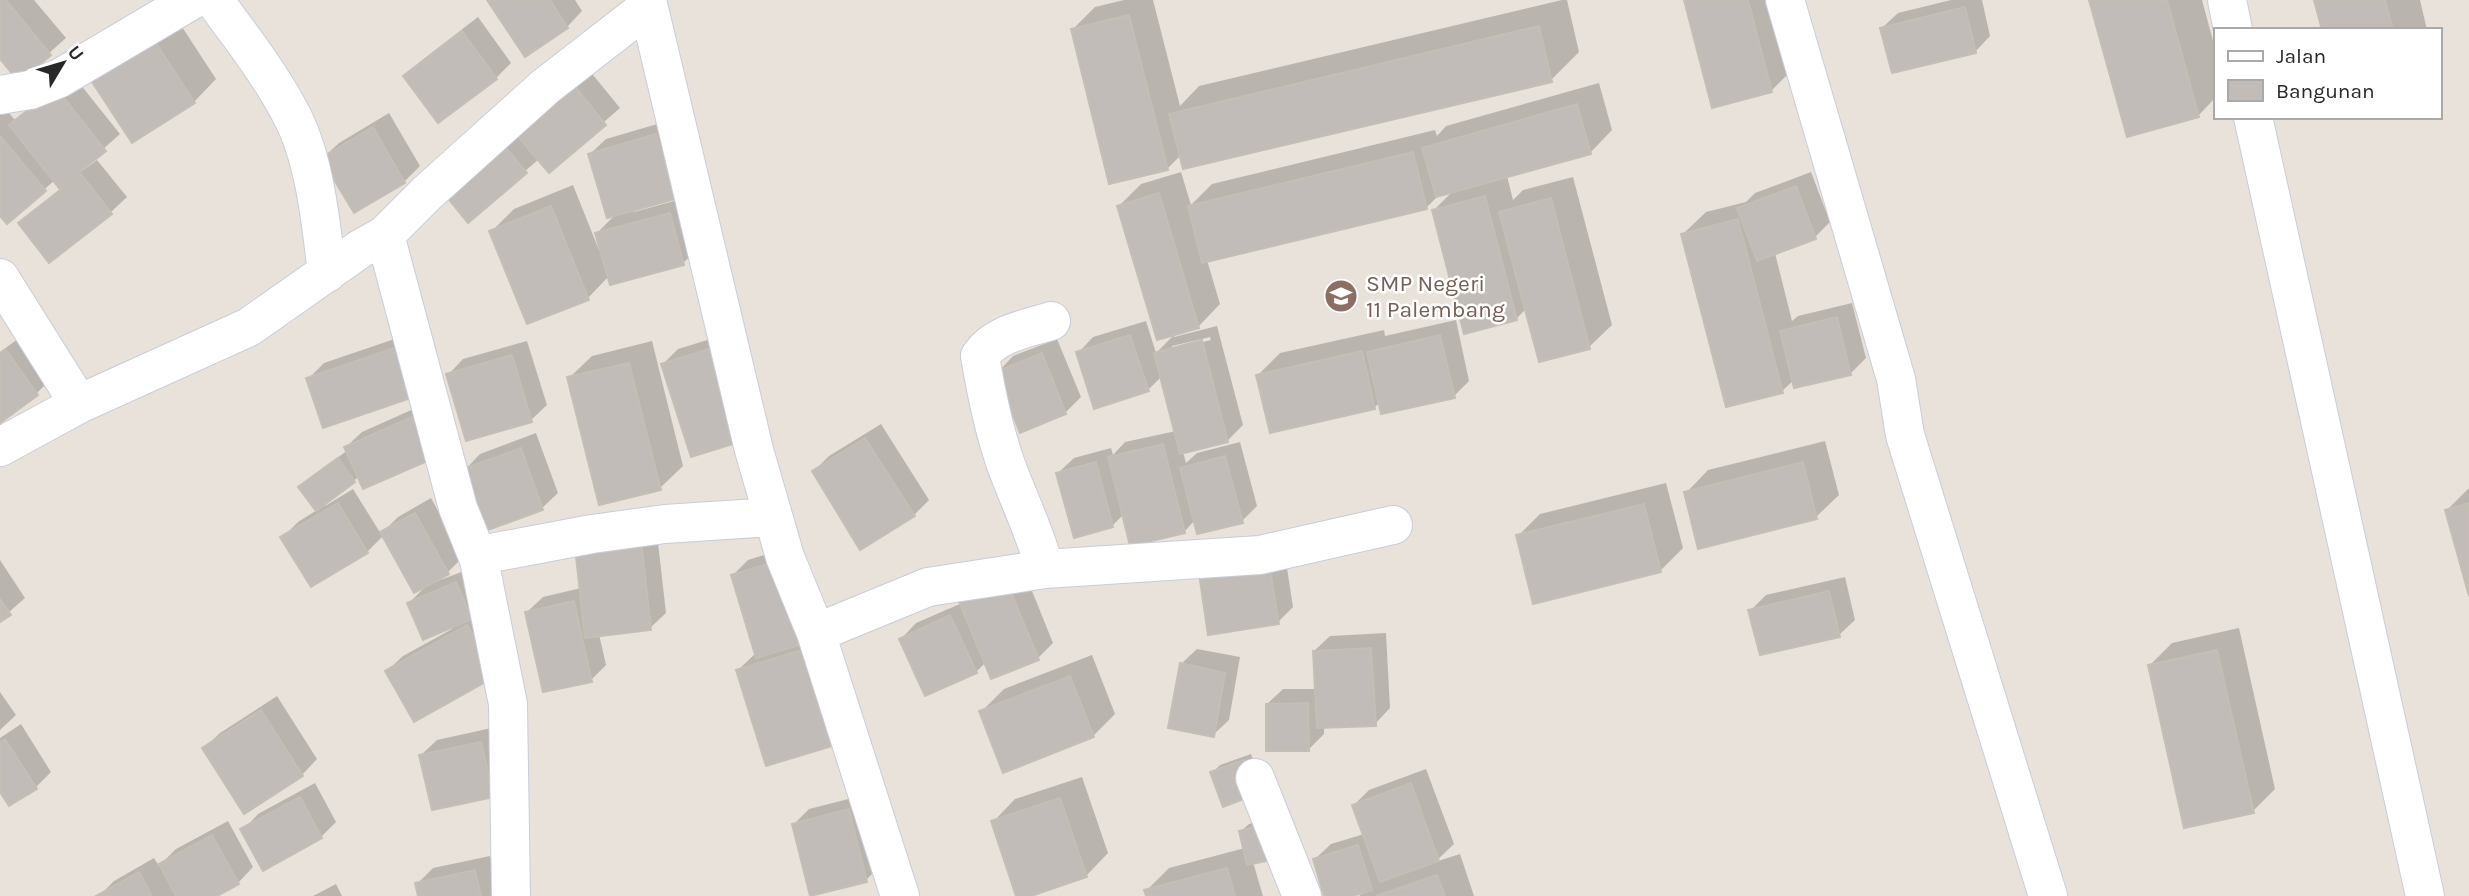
<svg xmlns="http://www.w3.org/2000/svg" width="2469" height="896" font-family="Karla,sans-serif">
<style>
.shadow{fill:#0003;fill-rule:evenodd}
.building{fill:#c1bcb8;stroke:#c4beb5;stroke-width:2}
.lines{fill:none;stroke-linecap:round;stroke-linejoin:round}
.street-casing{stroke:#c9cdd8;stroke-width:40}
.street{stroke:#fff;stroke-width:38}
.labels{text-anchor:middle;dominant-baseline:central;stroke-width:5;stroke-linejoin:round;paint-order:stroke}
.education-label{font-size:23px;fill:#785e54;stroke:#fff;text-anchor:start}
</style>
<rect width="100%" height="100%" fill="#e9e2db"/>
<path class="shadow" d="M0,0H34L66,38L19,80L0,56Z
M489,0H575L582,11L567,27L525,54Z
M1124,0H1153L1180,106L1199,86L1562,0H1567L1579,52L1551,80L1181,155L1167,169L1073,29L1095,7Z
M1686,0H1782L1799,63L1771,91Z
M1951,0H1982L1990,36L1975,52L1882,28L1898,13Z
M2091,0H2202L2215,48V98L2198,116Z
M2316,0H2420L2427,30H2323Z
M171,10L216,79L194,102L110,49Z
M478,17L511,63L496,78L405,76L421,61Z
M589,70L620,108L549,170L539,159L468,220L444,191Z
M72,74L120,134L83,167L85,169L97,160L127,197L111,212L50,260L21,223L61,188L55,180L7,222L0,213V103L16,121Z
M1599,83L1612,130L1590,153L1507,176L1513,200L1523,190L1573,177L1612,325L1589,347L1526,309L1516,319L1434,210L1453,191L1440,194L1426,208L1207,260L1220,304L1198,327L1119,206L1141,184L1181,172L1191,205L1212,184L1435,130L1437,136L1446,126Z
M389,113L420,166L404,182L354,211L323,158L339,143Z
M671,120L674,197L633,209L634,212L685,198L699,248L683,263L609,276L588,298L492,231L514,209L573,185L599,250L602,249L597,233L617,213L590,154L606,139Z
M1811,172L1830,222L1815,237L1775,253L1792,321L1798,316L1852,303L1866,358L1851,373L1795,386L1794,380L1782,391L1683,234L1706,212L1746,202L1755,193Z
M1456,320L1469,381L1454,396L1380,402L1375,407L1258,375L1280,353L1384,330L1385,336Z
M1146,321L1156,353L1174,335V337L1217,326L1243,425L1228,440L1183,452L1186,463L1197,453L1240,442L1257,506L1242,521L1195,520L1184,532L1124,514L1112,526L1058,473L1074,458L1111,448L1113,455L1125,442L1176,431L1162,376L1148,390L1078,353L1093,337ZM1210,337L1211,340L1172,350V346Z
M418,331L419,393L308,379L324,363Z
M727,334L756,424L663,364L678,349Z
M22,336L52,378L37,393L0,421V352Z
M1057,339L1081,397L1065,413L998,372L1013,356Z
M527,341L547,405L531,420L448,375L463,359Z
M652,341L683,466L660,488L569,378L592,356Z
M429,402L354,481L324,503L325,506L353,489L381,534L398,517L431,498L463,557L448,572L384,535L367,552L283,537L298,522L317,510L300,487L308,479L348,450L346,447L362,432Z
M881,424L929,500L914,515L814,471L829,456Z
M536,433L558,493L542,508L465,470L480,454Z
M1825,441L1839,495L1816,517L1686,493L1708,470Z
M1666,483L1683,548L1660,571L1518,536L1540,514Z
M2469,488V589L2447,510Z
M657,534L666,613L650,628L599,634L606,665L591,680L527,612L543,597L581,588L577,557Z
M796,545L857,721L738,670L756,653L733,575L748,560Z
M1285,555L1293,607L1278,622L1202,581L1217,565Z
M0,560L25,598L0,620Z
M1022,566L1053,643L1038,658L986,662L976,672L901,639L916,623L962,603Z
M472,568L510,660L387,671L403,656L452,629L409,603L427,585Z
M1845,577L1855,620L1839,635L1750,611L1766,595Z
M2239,628L2275,789L2253,811L2150,665L2172,643Z
M1386,633L1390,708L1375,724L1324,726V734L1308,750L1267,704L1283,689H1317L1314,651L1330,636Z
M1197,649L1240,657L1229,720L1213,735L1181,664Z
M1092,655L1115,714L1093,736L981,712L1004,689Z
M0,692L16,715L0,730Z
M277,696L317,759L302,775L204,748L220,733Z
M21,724L51,772L36,787L0,789V738Z
M496,727L493,795L421,755L437,740Z
M1251,754L1263,785L1212,773L1220,765Z
M1426,769L1454,844L1435,862L1460,854L1474,896H1359L1365,890L1346,896H1326L1315,859L1331,844L1364,834L1354,805L1369,790Z
M1082,777L1108,853L1086,876L1026,896H1018L993,822L1015,799Z
M315,783L336,822L321,837L243,830L258,814Z
M864,795L881,865L866,880L794,824L809,809Z
M1275,818L1253,862L1263,896H1148L1146,891L1169,868L1245,848L1241,831L1249,824Z
M228,821L253,867L238,883L213,896H99L114,881L154,858L159,866L176,849Z
M490,856L500,896H420L417,884L433,868Z
M336,884L342,896H313Z"/>
<path class="building" d="M0,0H6L51,55L19,82L0,59Z
M487,0H550L568,28L525,57Z
M1684,0H1748L1772,92L1712,108Z
M2089,0H2167L2199,117L2127,137Z
M2314,0H2385L2393,30H2322Z
M1965,7L1976,53L1892,73L1880,28Z
M1129,15L1168,170L1109,184L1071,29Z
M1539,26L1552,82L1183,169L1169,114Z
M148,31L195,103L132,143L85,71Z
M462,31L497,79L438,123L403,76Z
M573,84L606,125L549,173L515,133Z
M56,88L106,151L59,188L9,125Z
M1577,104L1591,154L1436,197L1422,148Z
M373,127L405,183L354,213L321,158Z
M656,134L675,199L607,218L588,154Z
M0,136L46,191L7,224L0,216Z
M501,142L527,173L468,223L442,191Z
M1413,152L1427,209L1202,263L1188,206Z
M81,174L112,214L49,263L18,223Z
M1796,186L1816,239L1757,261L1737,208Z
M1159,193L1199,328L1157,340L1117,206Z
M1485,196L1517,320L1464,334L1432,210Z
M1551,198L1590,349L1539,362L1499,212Z
M551,206L589,300L527,324L489,231Z
M670,213L684,265L610,285L595,233Z
M1738,219L1783,393L1726,407L1681,234Z
M1837,317L1851,375L1794,388L1780,331Z
M1130,335L1149,391L1094,409L1076,352Z
M1440,335L1455,398L1381,414L1367,352Z
M1202,340L1228,442L1180,454L1154,353Z
M403,345L420,395L323,428L306,378Z
M712,348L742,441L691,457L661,364Z
M6,350L38,395L0,423V354Z
M1362,351L1375,409L1270,433L1256,375Z
M1042,353L1066,414L1020,433L996,372Z
M512,355L532,422L466,441L446,374Z
M629,363L661,490L599,505L567,377Z
M414,416L432,459L363,489L344,447Z
M865,438L915,516L860,550L812,471Z
M1163,444L1185,533L1130,546L1108,457Z
M521,448L543,510L485,531L463,469Z
M1225,456L1243,523L1197,534L1180,468Z
M338,458L355,482L316,511L298,487Z
M1096,462L1113,527L1074,538L1056,473Z
M1803,462L1817,519L1698,549L1684,492Z
M338,503L368,553L311,587L280,537Z
M2469,503V596L2445,510Z
M1644,504L1661,572L1533,604L1516,535Z
M415,513L449,574L414,593L380,532Z
M642,548L651,630L585,638L576,556Z
M781,560L806,643L756,658L731,575Z
M1270,570L1279,624L1208,635L1200,580Z
M1006,580L1039,660L991,679L958,599Z
M456,582L472,619L423,640L407,603Z
M1829,591L1840,637L1760,655L1748,610Z
M0,599L11,615L0,622Z
M574,601L592,682L543,692L525,612Z
M950,615L977,673L925,696L899,639Z
M467,625L496,676L414,722L385,671Z
M1371,648L1376,726L1317,728L1313,651Z
M805,649L835,745L766,766L736,670Z
M2217,650L2254,813L2184,828L2148,665Z
M1180,663L1225,673L1214,737L1168,728Z
M1070,676L1094,737L1003,773L979,711Z
M1308,703L1309,751H1266V704Z
M261,710L303,776L244,814L202,748Z
M5,739L37,789L9,806L0,792V742Z
M481,742L494,797L432,810L419,755Z
M1244,760L1257,794L1223,807L1210,772Z
M1411,783L1439,861L1380,882L1352,805Z
M300,797L322,838L263,871L240,829Z
M1060,798L1087,877L1031,896H1016L991,821Z
M849,809L867,882L810,896L792,824Z
M1268,824L1276,859L1247,865L1239,831Z
M212,835L239,884L217,896H176L159,864Z
M1358,845L1372,890L1352,896H1324L1313,859Z
M1227,868L1235,896H1146L1144,890Z
M475,870L481,896H418L415,883Z
M139,872L152,896H96Z
M1437,875L1445,896H1376Z"/>
<g class="lines">
<defs>
<path id="street" d="M214,0C241,37 271,75 292,116C315,160 321,224 327,273
M647,0L754,450L785,557L816,633L900,896
M1785,0L1896,379L1905,435L2048,896
M2227,0L2233,30
M0,95L30,90L60,78L192,0
M2253,117L2425,896
M385,235L458,508L479,560L491,553L592,534L665,524L773,517
M0,278L79,404
M0,447L79,404L249,327L360,249L385,235L427,193L546,86L648,7
M479,560L508,704L511,896
M1045,569C1035,532 1018,498 1005,462C993,427 986,392 980,356C996,333 1026,329 1051,321
M816,633L928,587L1045,569L1260,555L1393,525
M1255,778L1302,896"/>
</defs>
<use href="#street" class="street-casing"/>
<use href="#street" class="street"/>
</g>
<defs>
<symbol id="school-disc" viewBox="-11 -11 22 22"><circle r="9.5" fill="#8d6e63" stroke="#fff"/><path d="M0-5L7-2L0 1L-7-2ZM-4 1L0 2.5L4 1V4Q0 6-4 4Z" fill="#fff"/></symbol>
</defs>
<g fill-rule="evenodd">
<use href="#school-disc" x="1322" y="277" width="38" height="38"/>
</g>
<g class="labels">
<g class="education-label">
<text x="1366" y="283">SMP Negeri<tspan x="1366" dy="26">11 Palembang</tspan></text>
</g>
</g>
<rect x="2214" y="28" width="228" height="91" fill="#ffffff" stroke="#a9a9a9" stroke-width="2"/>
<rect x="2228" y="51" width="35" height="10" fill="#ffffff" stroke="#a9a9a9" stroke-width="2"/>
<text x="2276" y="63" font-size="21" fill="#282828">Jalan</text>
<rect x="2228" y="80" width="35" height="21" fill="#c1bcb8" stroke="#a9a9a9" stroke-width="2"/>
<text x="2276" y="98" font-size="21" fill="#282828">Bangunan</text>
<g transform="translate(63 63) rotate(52)" stroke="#ffffff" stroke-width="5" paint-order="stroke">
<path d="M0-5L12 26L0 18L-12 26Z" fill="#282828"/>
<text y="-10" font-size="19" font-weight="bold" text-anchor="middle" fill="#282828">U</text>
</g>
</svg>
